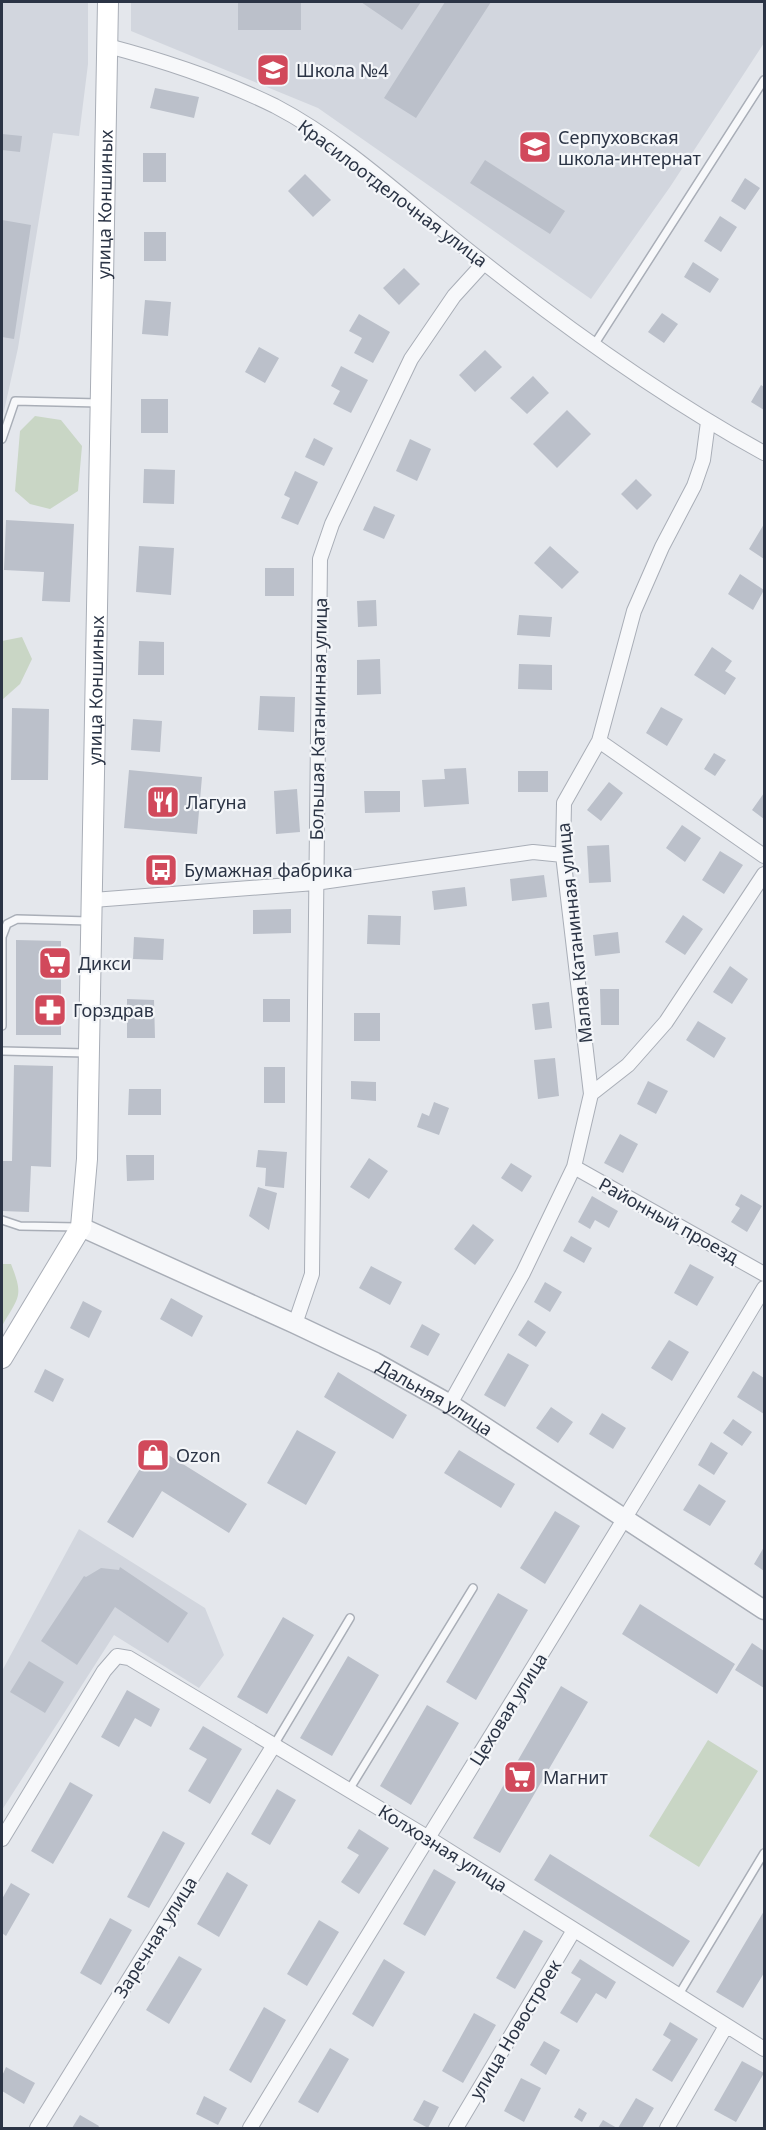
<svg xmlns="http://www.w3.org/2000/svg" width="766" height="2130" font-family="'Noto Sans',sans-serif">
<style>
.built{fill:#d2d6de}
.green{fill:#c9d6c5}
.building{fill:#bbc0ca}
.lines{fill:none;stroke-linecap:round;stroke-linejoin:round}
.service-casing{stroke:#a9aeb7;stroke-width:10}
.minor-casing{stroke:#a9aeb7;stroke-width:16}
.tertiary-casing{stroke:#a9aeb7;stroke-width:21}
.secondary-casing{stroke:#a9aeb7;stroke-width:22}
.service{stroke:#f7f8fa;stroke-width:7}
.minor{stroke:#f7f8fa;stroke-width:14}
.tertiary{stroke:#f7f8fa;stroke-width:18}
.secondary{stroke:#fff;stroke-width:20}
.labels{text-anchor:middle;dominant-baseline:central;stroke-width:4.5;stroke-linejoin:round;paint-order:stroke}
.poi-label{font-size:18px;fill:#2b3445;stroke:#f4f6f9;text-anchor:start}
.street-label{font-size:18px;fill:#2b3445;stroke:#f4f6f9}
</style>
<rect width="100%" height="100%" fill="#e4e7ec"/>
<path class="built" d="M2,2H88V64L79,136L53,133L18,348L2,420Z
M131,2H764V43L670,187L591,299L318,108L131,31Z
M79,1529L205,1608L224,1655L199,1688L114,1635L2,1810V1671Z"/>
<path class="green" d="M35,416L61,420L82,446L78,491L50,509L30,504L15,491L20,431Z
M22,637L32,659L20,684L2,700V641Z
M2,1264H11C24,1297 19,1296 2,1326Z
M708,1740L758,1771L699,1867L649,1836Z"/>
<path class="building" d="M238,2H301V30H238Z
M361,2H421L402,30Z
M445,2H491L416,118L384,98Z
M155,88L199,97L194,118L150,108Z
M2,134L22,136L20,152L2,150Z
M143,153H166V182H143Z
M485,160L565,211L550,234L470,183Z
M305,174L331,200L313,217L288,191Z
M745,178L760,188L745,210L731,201Z
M720,216L737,227L721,252L704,241Z
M2,220L31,225L14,339L2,337Z
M144,232H166V261H144Z
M693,262L719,279L710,293L684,277Z
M404,268L420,284L399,305L383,288Z
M145,300L171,302L168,336L142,334Z
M662,313L678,324L664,343L648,332Z
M359,314L390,332L373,363L354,353L362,338L349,331Z
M259,347L279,358L265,383L245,372Z
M485,350L502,367L475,392L459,375Z
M341,366L368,380L351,413L333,404L340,391L331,386Z
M533,376L549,393L527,414L510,398Z
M761,385L764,387V410L751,402Z
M141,399H168V433H141Z
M567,410L591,434L557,468L533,444Z
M314,438L333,448L324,466L305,457Z
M410,439L431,449L417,481L396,471Z
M144,469L175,470L174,504L143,503Z
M295,471L318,482L298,525L281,518L290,498L284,495Z
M636,479L652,495L637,510L621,494Z
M374,506L395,515L384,539L363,530Z
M6,520L74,524L70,602L42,601L44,572L4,570Z
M764,524V559L749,549Z
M139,546L174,548L171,595L136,592Z
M550,546L579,572L562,589L534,563Z
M265,568H294V596H265Z
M740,574L764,590L753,610L728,594Z
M376,600L377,626L358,627L357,601Z
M519,615L552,617L550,637L517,635Z
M139,641L164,642V675H138Z
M712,647L732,661L725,671L736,678L725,695L694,675Z
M380,659L381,694L357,695V660Z
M519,664L552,665V690L518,689Z
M260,696L295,697L294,732L258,730Z
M661,707L683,719L667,746L646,733Z
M12,708L49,709L48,780H11Z
M133,719L162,721L160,752L131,750Z
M714,753L726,760L715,776L704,769Z
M466,768L469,804L424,807L422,780L445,779L444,769Z
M129,770L202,777L197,834L124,828Z
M518,771H548V792H518Z
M609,782L623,793L601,821L587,810Z
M297,789L300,832L276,834L274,791Z
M364,791H400V812L365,813Z
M764,793V819L752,810Z
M682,825L701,838L685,862L666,848Z
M609,845L611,882L589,883L587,846Z
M720,851L743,865L724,894L702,880Z
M544,875L547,897L512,901L510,879Z
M465,887L467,906L434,910L432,891Z
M291,909V933L253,934V910Z
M368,915L401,916L400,945L367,944Z
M683,915L703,929L685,955L665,942Z
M618,932L620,953L595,956L593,935Z
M134,937L164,939L163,960L133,959Z
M16,940L61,941V1035H16Z
M730,966L748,979L732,1004L713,992Z
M600,989H619V1025H601Z
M127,999L154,1000L155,1038H127Z
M263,999H290V1022H263Z
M549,1002L552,1028L535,1030L532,1004Z
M354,1013H380V1041H354Z
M698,1021L726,1038L714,1058L686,1040Z
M555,1058L559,1096L538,1099L534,1060Z
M14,1065L53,1066L51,1167L31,1166L29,1212L2,1211V1161H12Z
M264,1067H285V1103H264Z
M351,1081L376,1082V1101L351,1099Z
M648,1081L668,1091L656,1114L637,1104Z
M129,1089H161V1115H128Z
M434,1102L449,1108L439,1135L417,1127L422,1113L429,1116Z
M620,1134L638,1144L623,1173L604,1163Z
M258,1150L287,1152L284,1188L265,1186L266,1168L256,1167Z
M126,1155H154V1180L127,1181Z
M369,1158L388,1171L369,1199L350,1187Z
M511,1163L532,1176L522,1192L501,1178Z
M258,1187L277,1193L269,1230L249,1216Z
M741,1194L762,1206L747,1232L731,1222L740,1208L735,1205Z
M592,1196L618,1211L609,1228L595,1220L590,1229L578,1222Z
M473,1224L494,1240L475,1265L454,1249Z
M571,1236L592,1248L584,1263L563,1251Z
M690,1264L714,1277L697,1306L674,1293Z
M371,1266L402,1282L390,1305L359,1288Z
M545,1282L562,1292L550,1312L534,1302Z
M171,1298L203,1316L192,1337L160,1319Z
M83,1301L102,1311L89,1338L70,1328Z
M528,1320L546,1332L536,1347L518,1335Z
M422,1324L440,1334L428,1356L410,1347Z
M669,1340L689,1352L672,1381L651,1368Z
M508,1353L529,1365L505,1407L484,1395Z
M45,1369L64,1379L53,1402L34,1392Z
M753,1371L764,1378V1414L737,1397Z
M338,1372L407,1415L393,1439L324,1397Z
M551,1407L573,1422L558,1443L536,1428Z
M602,1413L626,1428L613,1449L589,1434Z
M733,1419L752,1432L742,1446L723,1433Z
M297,1430L336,1452L306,1505L267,1483Z
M711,1442L728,1453L714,1475L698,1465Z
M154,1446L247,1504L229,1533L162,1491L133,1538L107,1522Z
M459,1450L515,1484L501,1508L444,1473Z
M699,1484L726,1501L710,1526L683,1510Z
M555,1511L580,1526L545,1584L520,1568Z
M764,1547V1571L754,1564Z
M120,1567L188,1613L168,1643L115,1607L77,1665L41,1641L84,1576L86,1577L101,1568L119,1570Z
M498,1593L528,1610L476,1700L446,1682Z
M640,1604L735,1664L717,1694L622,1634Z
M283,1617L314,1635L267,1714L237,1697Z
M752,1643L764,1651V1688L735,1670Z
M348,1656L379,1675L332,1756L300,1738Z
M29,1661L64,1682L45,1713L10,1692Z
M561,1686L588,1702L500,1853L473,1838Z
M127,1690L160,1709L151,1727L135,1718L119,1747L101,1737Z
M427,1705L459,1723L411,1805L380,1786Z
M203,1726L242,1749L210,1804L188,1791L207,1759L189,1749Z
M70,1782L93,1795L53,1864L31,1851Z
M277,1789L296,1800L270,1845L251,1834Z
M359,1829L389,1848L359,1894L341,1882L359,1855L347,1848Z
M163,1831L185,1843L149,1908L127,1897Z
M550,1854L690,1941L673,1967L534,1880Z
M434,1869L456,1882L425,1936L403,1924Z
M227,1872L248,1885L219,1937L197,1924Z
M11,1883L30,1894L6,1936L2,1933V1899Z
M764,1911V1973L743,2008L716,1992Z
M110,1918L132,1930L101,1985L80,1973Z
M319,1920L339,1932L307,1986L287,1974Z
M524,1930L543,1941L515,1989L496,1978Z
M179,1956L202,1969L169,2024L146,2010Z
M384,1959L405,1972L373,2027L352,2014Z
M580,1959L616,1982L606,1999L596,1993L577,2023L560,2013L581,1979L571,1973Z
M264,2007L286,2020L251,2083L229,2070Z
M474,2013L496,2025L463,2083L442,2071Z
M670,2022L698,2039L672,2082L652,2070L671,2040L663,2035Z
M544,2041L560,2050L546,2075L530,2065Z
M330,2048L349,2059L318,2113L298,2102Z
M742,2061L764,2073L736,2122L714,2110Z
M6,2067L35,2083L24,2104L2,2091V2076Z
M521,2078L541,2088L524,2122L504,2111Z
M204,2096L227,2108L218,2125L196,2114Z
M636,2098L654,2108L642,2128H618Z
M424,2100L439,2107L428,2128L413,2120Z
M579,2108L587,2113L582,2122L574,2117Z
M80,2115L99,2126L98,2128H72Z
M603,2120L617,2128H598Z"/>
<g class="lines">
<defs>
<path id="service" d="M594,345L764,80
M2,439L15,401L99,403
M2,1026V937L7,924L17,919L89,921
M2,1051L86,1053
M2,1220L20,1226L78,1227
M274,1745L350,1618
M349,1790L473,1588
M678,1996L764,1853"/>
<path id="minor" d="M108,46C165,61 222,80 275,106C344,142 404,199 464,247C559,323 658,395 764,453
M599,741L764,856
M93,900L315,883L533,852L563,855
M591,1094L628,1065L666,1022L764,874
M574,1167L764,1274
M295,1324L312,1274L320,559L332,524L411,359L454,296L484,263
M450,1404L523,1273L574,1167L591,1094L563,855L564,803L599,741L634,611L662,547L694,486L703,460L708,422
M2,1839L104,1671L117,1656L129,1658L427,1837L764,2049
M37,2128L274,1745
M250,2128C420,1848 596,1570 764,1288
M456,2128L574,1930
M667,2128L726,2026"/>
<g id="tertiary">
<path id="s1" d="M81,1227L295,1324L375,1362L450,1404L764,1610"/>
</g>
<g id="secondary">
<path id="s2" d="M2,1358L81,1227L87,1159L108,2"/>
</g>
</defs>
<use href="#service" class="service-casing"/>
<use href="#minor" class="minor-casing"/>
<use href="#tertiary" class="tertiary-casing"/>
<use href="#secondary" class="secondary-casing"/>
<use href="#service" class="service"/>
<use href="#minor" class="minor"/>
<use href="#tertiary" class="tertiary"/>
<use href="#secondary" class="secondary"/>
</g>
<defs>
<symbol id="school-square" viewBox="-11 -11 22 22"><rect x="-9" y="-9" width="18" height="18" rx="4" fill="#d1495b" stroke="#f4f6f9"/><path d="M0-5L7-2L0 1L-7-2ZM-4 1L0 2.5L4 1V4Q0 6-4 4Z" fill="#fff"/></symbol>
<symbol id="restaurant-square" viewBox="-11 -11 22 22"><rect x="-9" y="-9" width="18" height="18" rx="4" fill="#d1495b" stroke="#f4f6f9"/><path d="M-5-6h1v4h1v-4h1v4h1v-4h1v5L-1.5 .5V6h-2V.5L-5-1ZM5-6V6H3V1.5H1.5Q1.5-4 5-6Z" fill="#fff"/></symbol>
<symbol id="bus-square" viewBox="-11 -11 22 22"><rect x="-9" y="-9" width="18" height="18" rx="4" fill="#d1495b" stroke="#f4f6f9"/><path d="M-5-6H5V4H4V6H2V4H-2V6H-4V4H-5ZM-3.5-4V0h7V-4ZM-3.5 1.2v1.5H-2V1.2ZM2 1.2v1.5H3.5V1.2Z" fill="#fff"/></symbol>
<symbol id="supermarket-square" viewBox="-11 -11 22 22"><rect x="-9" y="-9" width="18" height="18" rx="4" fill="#d1495b" stroke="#f4f6f9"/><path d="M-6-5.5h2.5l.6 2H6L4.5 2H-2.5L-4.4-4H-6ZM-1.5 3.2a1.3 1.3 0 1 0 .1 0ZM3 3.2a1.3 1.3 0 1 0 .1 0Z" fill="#fff"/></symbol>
<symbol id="pharmacy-square" viewBox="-11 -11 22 22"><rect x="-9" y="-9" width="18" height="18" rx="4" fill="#d1495b" stroke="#f4f6f9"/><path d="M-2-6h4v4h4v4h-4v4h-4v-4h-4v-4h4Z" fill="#fff"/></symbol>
<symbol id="shop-square" viewBox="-11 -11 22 22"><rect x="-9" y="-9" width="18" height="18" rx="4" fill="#d1495b" stroke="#f4f6f9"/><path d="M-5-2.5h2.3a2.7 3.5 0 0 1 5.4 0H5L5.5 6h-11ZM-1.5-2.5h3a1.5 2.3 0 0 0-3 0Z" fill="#fff"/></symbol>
</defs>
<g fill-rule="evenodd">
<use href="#school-square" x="254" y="51" width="38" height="38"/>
<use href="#school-square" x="516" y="128" width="38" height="38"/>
<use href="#restaurant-square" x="144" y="783" width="38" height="38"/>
<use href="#bus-square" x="142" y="851" width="38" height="38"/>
<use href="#supermarket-square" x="36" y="944" width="38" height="38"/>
<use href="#pharmacy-square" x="31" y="991" width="38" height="38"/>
<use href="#shop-square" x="134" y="1436" width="38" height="38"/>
<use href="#supermarket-square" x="501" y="1758" width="38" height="38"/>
</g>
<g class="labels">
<g class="poi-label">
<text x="296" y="70">Школа №4</text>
<text x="558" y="137">Серпуховская<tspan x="558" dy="21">школа-интернат</tspan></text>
<text x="186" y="802">Лагуна</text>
<text x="184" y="870">Бумажная фабрика</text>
<text x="78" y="963">Дикси</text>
<text x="73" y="1010">Горздрав</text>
<text x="176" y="1455">Ozon</text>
<text x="543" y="1777">Магнит</text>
</g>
<g class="street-label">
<text transform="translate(393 193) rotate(37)">Красилоотделочная улица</text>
<text stroke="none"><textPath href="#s2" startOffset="1176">улица Коншиных</textPath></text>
<text stroke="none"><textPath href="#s2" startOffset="690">улица Коншиных</textPath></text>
<text transform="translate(318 719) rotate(-89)">Большая Катанинная улица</text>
<text transform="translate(574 933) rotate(-96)">Малая Катанинная улица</text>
<text transform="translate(669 1220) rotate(29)">Районный проезд</text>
<text stroke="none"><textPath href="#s1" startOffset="393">Дальняя улица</textPath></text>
<text transform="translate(508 1709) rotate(-58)">Цеховая улица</text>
<text transform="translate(443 1848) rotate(32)">Колхозная улица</text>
<text transform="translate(155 1937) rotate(-58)">Заречная улица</text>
<text transform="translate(515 2029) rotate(-59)">улица Новостроек</text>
</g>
</g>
<rect width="766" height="2130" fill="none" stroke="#2b3445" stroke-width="6"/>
</svg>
